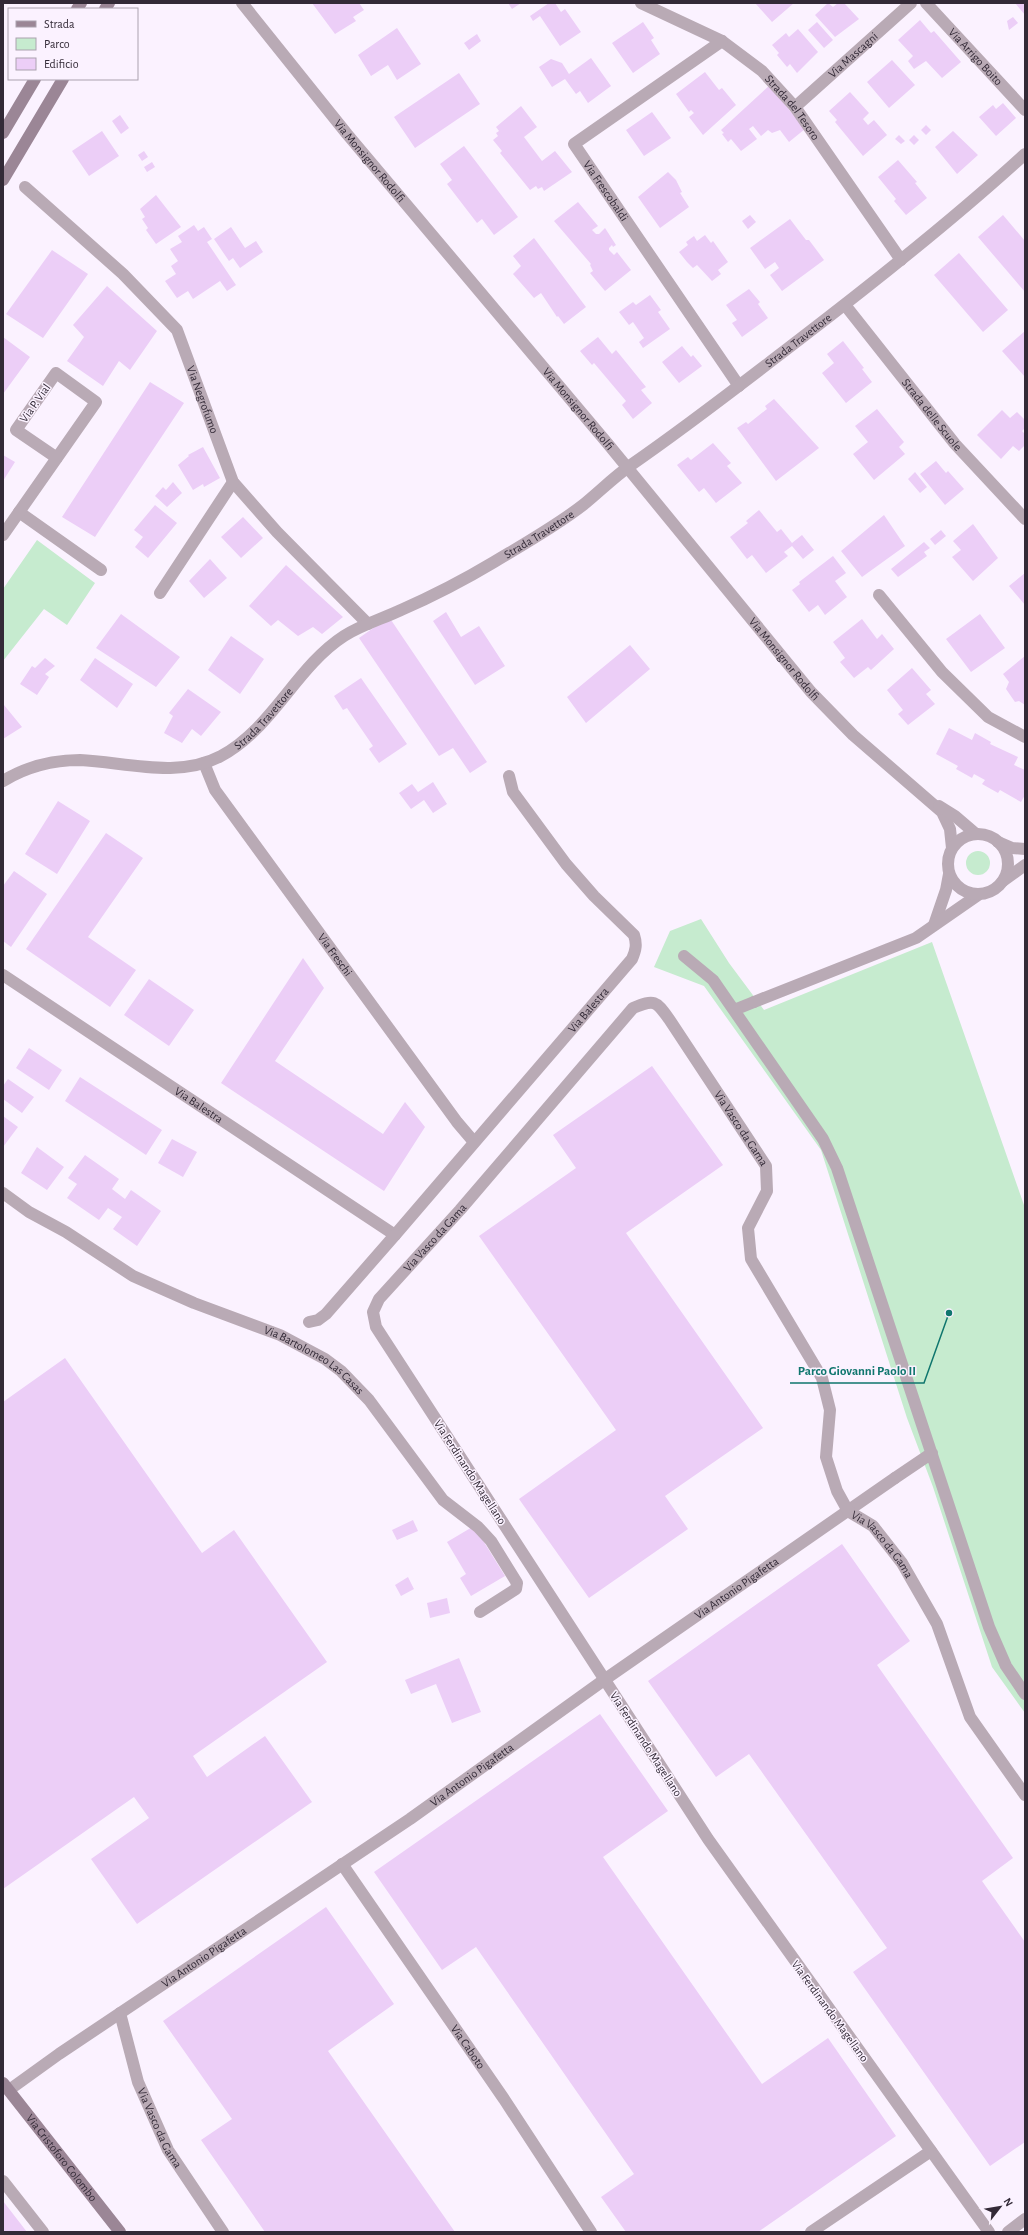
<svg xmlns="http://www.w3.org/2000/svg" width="1028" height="2235" font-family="'Alegreya Sans',sans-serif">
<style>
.green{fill:#c6ebcf}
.building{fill:#eccef7}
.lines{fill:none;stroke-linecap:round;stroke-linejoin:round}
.pedestrian{stroke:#b9aab5;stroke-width:12}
.minor{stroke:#b9aab5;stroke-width:12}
.tertiary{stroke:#b9aab5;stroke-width:12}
.secondary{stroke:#9b8696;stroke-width:12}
.labels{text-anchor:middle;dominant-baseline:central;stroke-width:3;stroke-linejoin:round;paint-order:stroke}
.street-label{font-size:12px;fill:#332a37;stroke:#fbf2ff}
.leader{fill:none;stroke:#0f766e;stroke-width:1.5}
.callout-dot{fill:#0f766e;stroke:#fbf2ff;stroke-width:1.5}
.callout-label{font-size:13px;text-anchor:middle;font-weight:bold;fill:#0f766e;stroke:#fbf2ff;stroke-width:3;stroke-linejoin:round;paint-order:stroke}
</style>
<rect width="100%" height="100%" fill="#fbf2ff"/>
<path class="green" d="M37,540L95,583L67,625L44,609L3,661V589Z
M966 863a12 12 0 1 1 24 0a12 12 0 1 1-24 0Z
M701,919L729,963L764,1010L932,942L1025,1208V1713L992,1667L933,1487L907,1418L821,1150L704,986L654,967L670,931Z"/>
<path class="building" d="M312,3H359L364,10L353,17L356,21L335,34Z
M508,3H521L512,9Z
M549,3H555L561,12L565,9L581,32L560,46L540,16L533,21L530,16Z
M755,3H794L772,22Z
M828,3L833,7L838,3H844L859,19L835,37L815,15Z
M1015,3H1025V15Z
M1013,17L1018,23L1009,30L1007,21Z
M920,20L931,33L934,31L961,62L942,78L926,61L914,69L908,61L913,56L898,40Z
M643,22L654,38L651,40L660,54L633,73L612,43Z
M817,22L833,40L824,48L808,30Z
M397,28L421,64L397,80L388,65L371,76L358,55Z
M798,29L818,52L797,73L790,64L787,67L777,55L779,53L772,45L786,33L789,37Z
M477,34L481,41L469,50L464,43Z
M591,58L611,86L588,103L580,91L576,94L565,79L552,87L539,67L551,59L562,63L569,74Z
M892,60L915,85L889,108L867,82Z
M705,72L719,90L722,88L736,105L703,135L689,117L694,113L691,110L689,112L676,94Z
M459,73L480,104L415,148L394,117Z
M771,84L782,101L805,129L789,142L780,130L772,133L768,130L761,136L753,126L749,129L757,139L741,151L731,139L728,142L722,134L724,133L721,130Z
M850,92L869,113L863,119L868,125L874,120L887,135L863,156L835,122L837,120L829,111Z
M1003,103L1016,118L996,136L979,117L993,105L996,109Z
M521,106L537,127L524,137L542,161L555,151L572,172L544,191L542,187L538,189L536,186L530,190L500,153L502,151L493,140L498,136L496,133L499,131L496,127Z
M652,112L671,138L644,156L626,130Z
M120,115L129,128L121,134L112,121Z
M926,125L931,130L926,135L921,130Z
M102,131L119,156L89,176L72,151Z
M953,131L978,155L957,174L935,147Z
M899,135L905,141L901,144L895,139Z
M914,135L919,140L914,145L909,140Z
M464,146L518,217L494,235L482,219L477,223L447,184L452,180L440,164Z
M144,151L148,157L142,161L138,155Z
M898,160L917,182L915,183L927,198L906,215L894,201L896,199L878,177Z
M152,162L155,167L147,172L144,167Z
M668,172L676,180L682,192L680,193L689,207L660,228L638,197Z
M156,195L181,227L156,244L146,230L148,228L142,219L145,217L140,209Z
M578,202L598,226L592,230L596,234H599L605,228L616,245L613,247L612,245L609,248V250L614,255L617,252L631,270L605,291L590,273L593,271L590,265L591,264L554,221Z
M750,215L756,222L748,229L742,221Z
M1003,215L1025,241V292L978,237Z
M790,219L806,240H809L824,260L782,291L770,275L779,268L775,262L765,269L750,248Z
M194,225L198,231L204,227L212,239L207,242L236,285L227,291L220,281L193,299L188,291L177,298L165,281L176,274L171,266L178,261L170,249L182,242L178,236Z
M231,227L245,248L256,241L263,252L240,268L233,258L229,261L214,239Z
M705,235L711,243L713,241L728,262L718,270L721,274L712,281L697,265L693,268L687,262L679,252L688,245L686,242L694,236L697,241Z
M534,238L586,307L564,324L558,316L557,317L541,293L534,298L513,274L521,266L513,256Z
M52,250L88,274L43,338L6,314Z
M959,253L1008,310L983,332L934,275Z
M107,286L157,331L130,370L119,361L103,386L67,361L84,337L73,325Z
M749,289L760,302L758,304L768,318L742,337L732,323L737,320L726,305Z
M650,295L661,310L658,312L670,329L643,348L639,342L644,338L633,322L629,325L619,312L633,302L636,305Z
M1025,331V377L1002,351Z
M3,337L30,357L3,394Z
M598,337L612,354L616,350L646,387L641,390L652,403L633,419L622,405L626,401L594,363L592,365L580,351Z
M843,341L864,368L862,369L872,382L846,403L822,373L834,363L827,354Z
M682,346L691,357L693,355L702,366L679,383L662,362Z
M150,382L184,403L95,537L62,517Z
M774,399L819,448L776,481L737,428L746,422L748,424L767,409L765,406Z
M877,409L904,442L899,447L905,454L874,480L853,454L868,442L855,426Z
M1002,410L1010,418L1017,412L1025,420V428L1022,431L1025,434V445L1019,451L1013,446L1001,459L977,435Z
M713,443L731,463L727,466L742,483L716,503L704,488L699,492L677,465L688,457L691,460Z
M203,447L220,478L204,487L203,484L193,490L178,465L189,456L188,455Z
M3,455L15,462L3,481Z
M936,461L946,473L948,471L964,489L945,505L920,474Z
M915,472L927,487L920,493L908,479Z
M173,482L182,493L167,507L155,496L163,487L166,490Z
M155,505L177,523L148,558L135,547L143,537L134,530Z
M759,510L777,532L781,529L792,543L802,535L814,550L803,559L792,546L784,552L788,556L766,573L752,555L747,559L730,537L748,523L746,521Z
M884,515L905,546L862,577L841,551Z
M243,517L263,538L241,558L221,537Z
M973,524L998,558L973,581L952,557L961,550L953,541Z
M941,530L946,536L935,545L930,539Z
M924,542L930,548L924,552L927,556L898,577L891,569Z
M833,556L846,573L835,581L847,597L825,615L818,605L809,612L792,590L800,584L799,582Z
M210,559L227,578L204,598L189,581Z
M286,565L343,617L322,634L313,627L298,636L278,620L271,626L249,606Z
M1025,573V605L1009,586Z
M446,612L461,637L479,626L505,666L475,685L433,621Z
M121,614L180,657L156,687L96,648Z
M980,614L1005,648L971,672L946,639Z
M389,617L487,762L470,773L453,748L439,756L359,638Z
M862,619L877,639L882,634L894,649L871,670L868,667L854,678L840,662L845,658L833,642Z
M231,636L264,659L240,694L208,670Z
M630,645L650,669L586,723L567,697Z
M1025,656V705L1019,701L1015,702L1006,689L1009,682L1003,674Z
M45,658L55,666L45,674L49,677L37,695L20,684L32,666L35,668Z
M95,658L133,684L117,708L80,680Z
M912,668L931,690L926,694L935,704L908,725L898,714L903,710L887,690Z
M361,678L407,744L379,763L369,749L373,746L347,708L343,710L334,696Z
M188,689L221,712L201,736L192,729L182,743L164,733L173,716L169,713Z
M4,705L22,727L3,739V706Z
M949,728L972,740L975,733L991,742L990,744L1018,757L1014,765L1025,770V795L1021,802L1000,790L998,793L982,784L985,780L974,774L972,778L956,769L958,766L936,754Z
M433,782L447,804L433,813L424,800L411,809L399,793L412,784L418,792Z
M58,801L90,821L57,874L25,854Z
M106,833L143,858L88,937L136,970L110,1007L26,949Z
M14,871L47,894L11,947L3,941V886Z
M303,958L324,988L275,1061L383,1134L405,1102L425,1127L384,1191L221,1083Z
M149,979L194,1010L169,1046L124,1015Z
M29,1048L62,1070L49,1090L16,1068Z
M652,1066L723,1165L626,1233L763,1428L665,1496L688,1529L589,1598L519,1499L616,1430L479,1236L576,1168L553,1135Z
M80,1077L162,1130L146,1155L65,1101Z
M8,1079L34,1097L22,1113L3,1099V1086Z
M3,1116L18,1127L3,1147Z
M172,1139L197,1152L183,1177L158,1163Z
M37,1147L64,1167L47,1190L21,1173Z
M85,1155L119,1179L112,1189L125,1199L131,1190L161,1211L137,1246L113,1229L122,1217L108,1208L99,1220L67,1198L77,1184L68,1178Z
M65,1358L202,1553L234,1530L327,1662L193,1756L207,1777L265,1736L312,1802L137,1924L91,1859L149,1818L134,1797L3,1889V1402Z
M413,1520L418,1531L397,1540L392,1530Z
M474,1526L505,1576L471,1596L460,1578L466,1574L447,1542Z
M842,1544L910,1641L877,1665L1013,1858L982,1881L1025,1942V2142L990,2166L853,1972L887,1948L749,1754L716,1777L648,1681Z
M408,1577L414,1589L401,1596L395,1585Z
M447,1598L450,1613L430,1618L427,1603Z
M459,1658L481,1712L452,1723L436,1684L411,1694L405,1680Z
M600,1714L668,1811L603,1857L762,2084L828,2038L896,2136L758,2232H626L601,2197L634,2174L476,1947L442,1970L374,1872Z
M326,1907L394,2004L328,2051L455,2232H265L201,2140L232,2119L163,2021Z
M3,2201L27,2232H3Z"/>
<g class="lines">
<path class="pedestrian" d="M684,956L713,980L823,1139L837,1168L989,1627L1006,1666L1025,1694
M734,1010L754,1002
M895,1478L932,1453"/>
<g class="minor">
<path id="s1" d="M641,3L722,41L762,71L795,107L901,260"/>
<path id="s2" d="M926,3L1025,110"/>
<path id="s3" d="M722,41L574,144L739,386"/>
<path id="s4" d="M795,107L911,3"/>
<path id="s5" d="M25,187L123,274L177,330L233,482L277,532L368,624"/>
<path id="s6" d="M845,305L955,444L1025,519"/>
<path d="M19,512L101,570"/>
<path d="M3,535L96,402L56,373L16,430L57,458"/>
<path d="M160,593L233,482"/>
<path d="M879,595L942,672L988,717L1025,737"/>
<path id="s7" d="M204,763L215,790L457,1122L474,1142"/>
<path id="s8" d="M3,781C26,767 53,760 80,760C125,762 178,779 221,756C272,729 296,667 344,636C361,625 382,619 401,610C433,596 464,580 494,562C524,544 556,526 583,505C599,492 614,477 631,465C689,425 744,382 800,339C877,280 953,220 1025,154"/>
<path d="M934,925L946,890L949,874"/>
<path id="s9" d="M3,975L395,1235L632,959C636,950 637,944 634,935L594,896L566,864L513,792L509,776"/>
<path d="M754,1002L916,938L978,895"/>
<path id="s10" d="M3,1193L29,1212L66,1232L133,1276L194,1303L280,1335L325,1359L341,1371L369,1400L443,1500L478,1527L491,1541L517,1583L516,1589L480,1612"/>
<path d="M309,1322L318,1320L326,1314L395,1235"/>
<path id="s11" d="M342,1864L504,2099L591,2232"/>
<path id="s12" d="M120,2013L138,2082L168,2150L223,2232"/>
<path id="s13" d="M9,2090L59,2054L410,1819L604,1680L895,1478"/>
<path d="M3,2181L43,2232"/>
<path d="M811,2232L931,2151"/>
<path id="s14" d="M989,2232L708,1839L376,1327L373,1312L379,1299L460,1210L633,1008C655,999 656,1001 669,1019L766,1166L767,1191L748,1228L751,1259L822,1378L830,1410L826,1457L837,1491L848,1511L873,1526L902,1563L937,1624L970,1717L1025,1795"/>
<path d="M1008,2232L1025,2219"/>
</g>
<g class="tertiary">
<path id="s15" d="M242,3L347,134L608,444L811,692L853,735L942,812L950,829L952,848"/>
<path d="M939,806L955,816L976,834"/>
<circle cx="978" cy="864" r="30"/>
<path d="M998,842L1012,848L1025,849"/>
<path d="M1003,881L1025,865"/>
</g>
<g class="secondary">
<path d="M77,9L81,3"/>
<path d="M105,9L109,3"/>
<path d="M3,133L35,79"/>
<path d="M3,180L63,79"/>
<path id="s16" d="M3,2083L120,2232"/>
</g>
</g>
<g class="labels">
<g class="street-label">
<text stroke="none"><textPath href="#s4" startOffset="78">Via Mascagni</textPath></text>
<text stroke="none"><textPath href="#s2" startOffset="73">Via Arrigo Boito</textPath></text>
<text stroke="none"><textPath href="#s1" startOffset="187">Strada del Tesoro</textPath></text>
<text stroke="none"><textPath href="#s15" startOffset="203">Via Monsignor Rodolfi</textPath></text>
<text stroke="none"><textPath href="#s3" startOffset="237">Via Frescobaldi</textPath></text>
<text stroke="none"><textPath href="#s8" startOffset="941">Strada Travettore</textPath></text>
<text stroke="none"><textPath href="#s5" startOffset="283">Via Negrofumo</textPath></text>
<text transform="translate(35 403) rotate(-55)">Via P. Vial</text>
<text stroke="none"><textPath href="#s15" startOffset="527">Via Monsignor Rodolfi</textPath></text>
<text stroke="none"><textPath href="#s6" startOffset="140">Strada delle Scuole</textPath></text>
<text stroke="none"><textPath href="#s8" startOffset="617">Strada Travettore</textPath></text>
<text stroke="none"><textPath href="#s15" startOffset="851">Via Monsignor Rodolfi</textPath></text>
<text stroke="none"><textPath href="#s8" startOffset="281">Strada Travettore</textPath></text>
<text stroke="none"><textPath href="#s7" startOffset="233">Via Freschi</textPath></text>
<text stroke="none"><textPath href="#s9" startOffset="767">Via Balestra</textPath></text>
<text stroke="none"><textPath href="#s9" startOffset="235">Via Balestra</textPath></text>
<text stroke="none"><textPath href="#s14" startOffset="1684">Via Vasco da Gama</textPath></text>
<text stroke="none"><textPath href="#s14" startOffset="1206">Via Vasco da Gama</textPath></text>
<text stroke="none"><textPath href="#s10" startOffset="355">Via Bartolomeo Las Casas</textPath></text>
<text transform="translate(470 1472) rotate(57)">Via Ferdinando Magellano</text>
<text stroke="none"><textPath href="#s14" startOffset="2153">Via Vasco da Gama</textPath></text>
<text stroke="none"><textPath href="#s13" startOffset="884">Via Antonio Pigafetta</textPath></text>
<text transform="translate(646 1744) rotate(57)">Via Ferdinando Magellano</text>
<text stroke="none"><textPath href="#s13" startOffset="560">Via Antonio Pigafetta</textPath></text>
<text stroke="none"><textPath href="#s13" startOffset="236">Via Antonio Pigafetta</textPath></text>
<text transform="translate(830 2011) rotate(54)">Via Ferdinando Magellano</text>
<text stroke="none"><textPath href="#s11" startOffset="222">Via Caboto</textPath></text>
<text stroke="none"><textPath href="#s12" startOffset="122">Via Vasco da Gama</textPath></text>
<text stroke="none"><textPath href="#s16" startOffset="95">Via Cristoforo Colombo</textPath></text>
</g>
</g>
<path class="leader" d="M949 1313L924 1383H790"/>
<circle class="callout-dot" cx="949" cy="1313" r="4"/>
<g class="callout-label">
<text x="857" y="1375">Parco Giovanni Paolo II</text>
</g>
<rect width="1028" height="2235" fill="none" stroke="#332a37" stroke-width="8"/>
<rect x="8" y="8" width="130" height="72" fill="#fbf2ff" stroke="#aba2af"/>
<rect x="16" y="21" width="20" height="6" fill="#9b8696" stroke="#aba2af"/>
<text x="44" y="28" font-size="12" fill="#332a37">Strada</text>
<rect x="16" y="38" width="20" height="12" fill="#c6ebcf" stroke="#aba2af"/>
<text x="44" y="48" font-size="12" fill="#332a37">Parco</text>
<rect x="16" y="58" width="20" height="12" fill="#eccef7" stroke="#aba2af"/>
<text x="44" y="68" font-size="12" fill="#332a37">Edificio</text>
<g transform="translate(1000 2207) rotate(59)" stroke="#fbf2ff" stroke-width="3" paint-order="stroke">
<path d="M0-3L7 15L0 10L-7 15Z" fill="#332a37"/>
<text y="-6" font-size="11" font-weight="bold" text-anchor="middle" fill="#332a37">N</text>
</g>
</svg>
